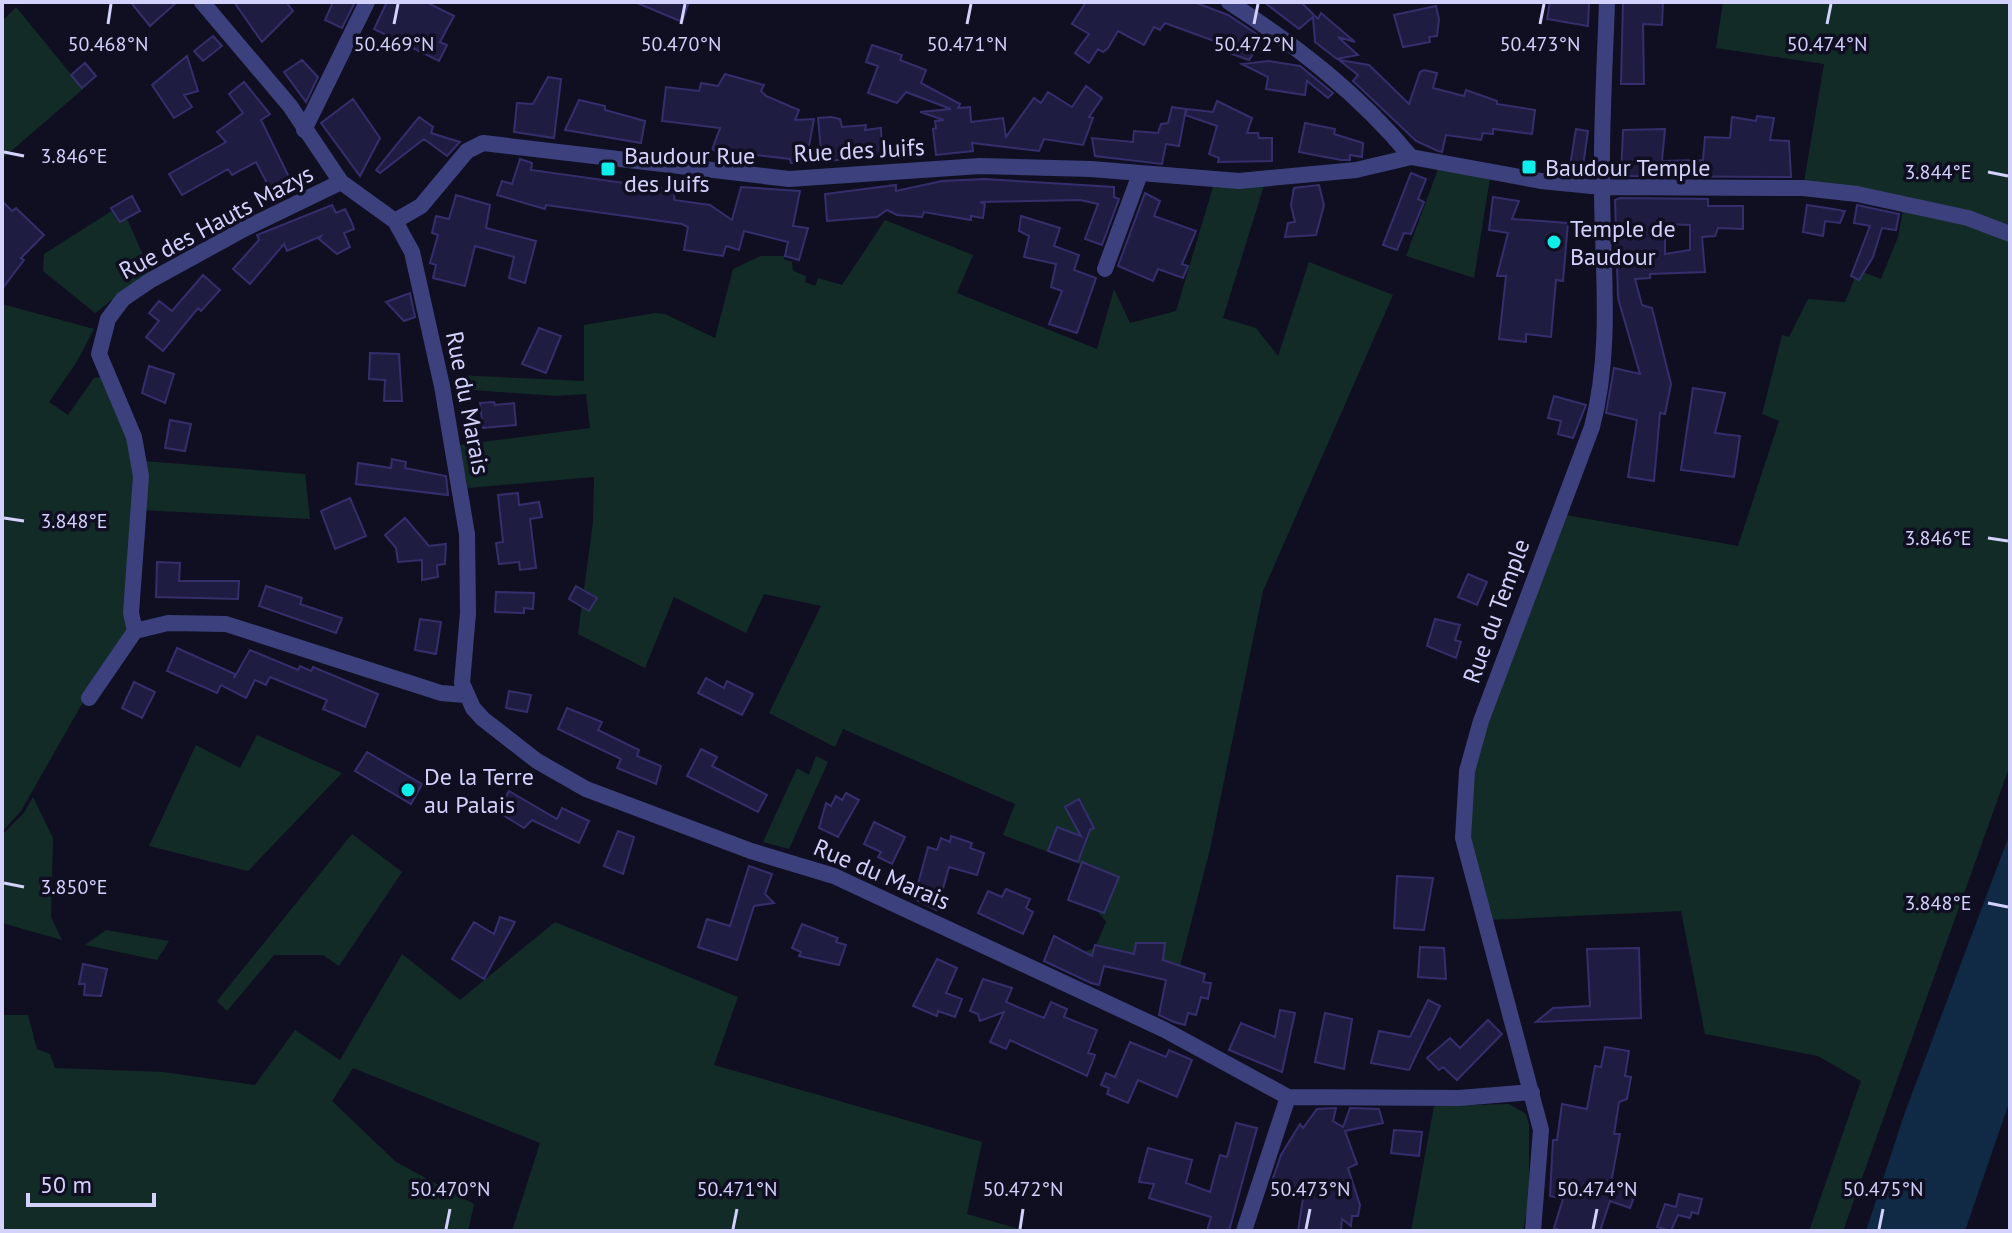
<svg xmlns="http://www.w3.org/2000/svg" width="2012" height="1233" font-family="'PT Sans',sans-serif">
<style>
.green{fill:#122b27}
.water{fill:#102944}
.building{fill:#1f1c41;stroke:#342f6c;stroke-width:2;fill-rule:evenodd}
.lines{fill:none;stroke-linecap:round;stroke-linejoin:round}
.street{stroke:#3c417e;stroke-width:16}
.ticks{fill:none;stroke:#d2d2fc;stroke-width:3}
.poi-dot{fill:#0dedea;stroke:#100f21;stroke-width:3}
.labels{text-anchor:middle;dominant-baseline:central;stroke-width:7;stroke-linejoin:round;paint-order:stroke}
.street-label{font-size:24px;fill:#d2d2fc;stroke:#100f21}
.poi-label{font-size:24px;fill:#d2d2fc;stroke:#100f21;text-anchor:start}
.ticks-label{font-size:20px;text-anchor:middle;fill:#d2d2fc;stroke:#100f21;stroke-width:7;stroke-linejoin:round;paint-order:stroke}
</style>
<rect width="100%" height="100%" fill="#100f21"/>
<path class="green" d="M1723,2H2010V765L1843,1231H1809L1861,1081L1818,1056L1705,1034L1681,911L1489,920L1473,860L1468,816L1477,754L1566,515L1738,546L1779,421L1762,414L1782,335L1789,337L1808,299L1845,302L1858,270L1881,279L1898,237L1903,210L1803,188L1824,64L1716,48Z
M16,7L83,89L2,159V21Z
M1438,169L1490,178L1474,278L1406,256Z
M1266,179L1223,318L1256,328L1278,356L1309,262L1393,295L1263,591L1210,849L1180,966L1095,948L1087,981L1078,978L1083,952L1095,948L1106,922L1099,913L1112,876L1003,835L1015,804L843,729L835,747L769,713L821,606L764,594L746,633L674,597L645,668L578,634L593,522L594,477L468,488L459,445L590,428L586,394L557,396L458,389L456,375L584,381V325L655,313L665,314L715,338L733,269L761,256H785L784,259L792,262L793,271L806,276L805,282L815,286L818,278L842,285L885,220L973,255L957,293L1097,349L1114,289L1130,323L1176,311L1215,180Z
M121,205L150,271L95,313L43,271L44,254Z
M2,304L94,329L76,363L49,402L68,415L94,378L101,377L134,450L128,631L108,658L21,811L2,832Z
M144,461L305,474L310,519L142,510Z
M257,735L342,773L248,871L149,846L196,745L240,768Z
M816,756L828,762L789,849L763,842L797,768L809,775Z
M33,797L53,838L51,917L62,940L2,923V835L24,813Z
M352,834L402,872L339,966L323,955H274L227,1011L217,1001Z
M555,922L738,997L714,1065L982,1142L967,1214L1026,1231H512L540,1143L353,1068L332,1101L396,1162L474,1204L468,1231H2V1015H28L37,1049L50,1054L55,1068L163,1072L255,1085L295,1030L340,1060L402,954L460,1000Z
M106,930L169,941L157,960L85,945Z
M1509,1104L1526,1114L1529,1125V1199L1523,1231H1411L1434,1106Z"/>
<path class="water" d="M2010,833V1100L1965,1231H1866L1904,1115Z"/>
<path class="building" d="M144,2H177L150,26L132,4Z
M234,2H286L293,11L262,42Z
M333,2H355L342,28L325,20Z
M387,2H426L454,16L440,42L447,45L439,61L374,29Z
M635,2H689L682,22Z
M1086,2H1194L1228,15L1263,38L1249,60L1226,52L1228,46L1165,23L1160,30L1154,27L1144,45L1118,31L1108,48L1103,52L1098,49L1089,63L1075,53L1089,34L1072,24Z
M1264,2H1301L1318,19L1321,13L1355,42L1338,37L1358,55L1337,59L1315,42L1313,17L1299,29Z
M1550,2H1589L1588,26L1547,19Z
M1623,2H1663L1662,25L1643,24L1644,84H1621Z
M1436,6L1439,19L1437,36L1429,37L1430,42L1403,47L1394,15Z
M213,36L222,46L203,61L194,51Z
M872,45L902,55L900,60L926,70L921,83L960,104L958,108L970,107L971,122L1003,118L1006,137L1034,98L1041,103L1048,92L1072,107L1086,86L1102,98L1089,117L1093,118L1083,145L1044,139L1039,151L972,143L973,151L936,155L933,129L936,128L935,121L944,120L920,112L951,109L906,92L897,103L868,93L878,66L866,62Z
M187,56L198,91L184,95L192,107L174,118L152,85Z
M302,60L318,77L306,102L284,72Z
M1339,60L1369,65L1409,104L1420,72L1424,70L1437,73L1433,88L1464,96L1466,90L1497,101V104L1535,110L1532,134L1493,129V134L1483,133L1481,140L1446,135L1442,152L1438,151L1416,141L1353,81L1358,75Z
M1269,61L1300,66L1333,93L1328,98L1307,81L1305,95L1266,89L1268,77L1242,64Z
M85,63L96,76L82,88L71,75Z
M725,74L764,85L761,91L766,96L799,110L795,120L814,119L806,162L791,163L790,159L712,150L720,128L662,121L666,87L699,91L701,83L718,86Z
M548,77L561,79L554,138L514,132L517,103L533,104Z
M244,82L270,114L261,120L291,181L271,191L256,162L232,175L228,169L182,195L169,174L226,142L217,132L243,113L229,94Z
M353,99L380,138L360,176L321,123Z
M579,100L605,106V110L645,121L641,143L565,130Z
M1217,101L1252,118L1247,133H1258L1259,138H1272V161L1218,162L1219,158L1209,154L1217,126L1185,115L1187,109L1213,112Z
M1172,107L1186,109L1179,146L1166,144L1162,164L1095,156L1092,138L1133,142L1134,131L1158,133L1161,124L1168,123Z
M1757,116L1774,118L1770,140L1789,141L1791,177L1621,176L1623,130L1665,129L1662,161L1703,160L1705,137L1730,138L1732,117L1756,121Z
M419,117L433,127L431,133L460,142L447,156L424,139L380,173L376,170Z
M831,117L840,119L842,127L866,125L865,130L881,128L882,154L822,162L818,118Z
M1305,123L1335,129L1334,134L1363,143L1362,157L1350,155V160H1341L1299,152Z
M1576,129L1588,131L1582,173L1569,172Z
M520,159L532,163L531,170L675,190L674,200L710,205L732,220L741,187L800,191L793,226L808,228L799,260L785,256L788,242L744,231L739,250L726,246L723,256L684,250L688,227L682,224L546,205L545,209L497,195L502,181L512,184Z
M1411,173L1426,179L1418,199L1424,202L1411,234L1404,233L1397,250L1383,245Z
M984,179L1114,187V197L1119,199L1102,245L1085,239L1098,204L1080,200L980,202L985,204L983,218L971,216V220L924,212L922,217L897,215L887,210L877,217L827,221L825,194L896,185V191L942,181Z
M1319,185L1324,205L1316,235L1285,237L1288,223L1295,222L1291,205L1294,188Z
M1145,193L1160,201L1154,216L1196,231L1182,264L1188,266L1183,278L1158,269L1153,281L1118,266Z
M456,195L490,205L486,228L536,241L525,283L509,278L514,257L475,246L465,286L433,278L436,265L430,263L438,235L432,233L436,216L449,219Z
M132,196L140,211L120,222L111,208Z
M1493,197L1519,201L1512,219L1568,223L1563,281L1556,280L1551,337L1526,334V342L1499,339L1506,276H1497L1508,233L1489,230Z
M1620,198L1708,199V206H1743V229L1718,228L1715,236L1702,237L1705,272L1650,274V278L1635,279L1642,305L1652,308L1671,384L1665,414L1660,413L1654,481L1628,477L1637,420L1606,413L1614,368L1640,374L1618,298L1615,200ZM1665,224L1690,225V250L1665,254Z
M2,201L12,211L16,208L44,235L21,258L24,260L2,289Z
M332,205L336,213L345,209L351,221L354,229L344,233L350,247L337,254L319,239L321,236L287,251L284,244L250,284L233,269L259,240L257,235Z
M1807,205L1827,208L1845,211L1840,223L1825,221L1823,236L1803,232Z
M1857,205L1899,214L1896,230L1882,228L1873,257L1859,280L1851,276L1870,226L1854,223Z
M1021,216L1060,228L1054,246L1079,255L1074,270L1096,278L1077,333L1049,324L1062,291L1051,287L1056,264L1024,257L1029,236L1019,231Z
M203,275L220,290L201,311L198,308L163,351L146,337L159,321L149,313L159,301L172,311Z
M410,293L415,317L404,321L386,302Z
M539,328L561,336L546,373L522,364Z
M370,353L399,354L402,401H384L385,380L369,379Z
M149,366L174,374L165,403L142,393Z
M1693,388L1725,393L1715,433L1740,436L1734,477L1681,470Z
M1554,396L1586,405L1573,438L1558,434L1561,421L1548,418Z
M494,402L495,405L514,403L516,425L483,428L480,403Z
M170,420L191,424L185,451L165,448Z
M392,459L406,462L405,468L446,476L448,495L356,484L358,463L391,468Z
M518,493L519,505L539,502L542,517L530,519L536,568L520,570L519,562L499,564L496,543L503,542L498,495Z
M350,498L366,536L335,549L321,511Z
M405,518L429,546L446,544L445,564L437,565L438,577L422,580V560L398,562L396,548L385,535Z
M157,562L180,563L179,581H239L238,599L156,597Z
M1468,574L1487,582L1477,605L1458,597Z
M266,586L302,598L300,604L342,618L336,633L259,606Z
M576,586L597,598L589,611L569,599Z
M496,592L534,593L533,609L524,608V613L495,612Z
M420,619L441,622L436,654L415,650Z
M1435,619L1460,625L1455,640L1461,642L1456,658L1427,646Z
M177,648L235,674L234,678L250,650L298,670L300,666L311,671L313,667L378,694L365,727L323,709L327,700L270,677L266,685L255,680L246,698L221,685L217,693L167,671Z
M706,678L724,688L727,681L753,694L742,715L698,693Z
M134,682L155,692L142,718L122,708Z
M509,691L531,695L527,712L506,708Z
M567,708L602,722L598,730L639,750L637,756L661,766L656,784L617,768L621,759L558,729Z
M701,749L717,757L712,766L767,795L758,812L687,776Z
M367,752L422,784L411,804L355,771Z
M509,791L557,819L562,808L589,821L579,843L532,820L524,828L498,812Z
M846,793L859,800L838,837L819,828L826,803L831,806L836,796L842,800Z
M1079,799L1094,828L1090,830L1078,862L1048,851L1057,827L1081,836L1065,807Z
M874,822L905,837L892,864L878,857L881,852L864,844Z
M618,831L634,837L623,874L604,866Z
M951,836L972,843L970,848L984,853L977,875L949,867L937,910L914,899L928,847L937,850L941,838L950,842Z
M1082,862L1119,877L1104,913L1068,900Z
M749,866L772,874L765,894L774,903L754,906L737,960L698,947L707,919L730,926Z
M1397,876L1433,878L1424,930L1394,928Z
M1006,889L1030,899L1026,908L1033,912L1023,934L978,913L988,891L1002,897Z
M500,917L515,922L484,979L452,959L474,922L494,934Z
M802,924L838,938L836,942L846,945L839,965L799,956L801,952L792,948Z
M1054,936L1092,956L1095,945L1134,954L1136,943H1165L1163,960L1205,974L1203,982L1211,983L1208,999L1201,997L1196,1015L1188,1013L1185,1025L1174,1022L1159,1015L1166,980L1104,966L1099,985L1091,983L1044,961Z
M1420,947L1444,948L1446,979L1418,977Z
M1639,948L1641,1018L1536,1022L1553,1008L1590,1006L1587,949Z
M937,959L957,968L946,993L962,999L955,1017L938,1011L937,1016L913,1006Z
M83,964L107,969L101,996L84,995L85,984H79Z
M983,979L1012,988L1006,1002L1044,1018L1051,1002L1067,1009L1064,1017L1097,1030L1088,1053L1095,1055L1087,1076L1010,1040L1006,1049L990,1042L1004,1012L980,1021L978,1014L970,1011Z
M1428,1000L1440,1006L1409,1070L1371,1063L1379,1031L1410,1037Z
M1280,1010L1295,1013L1282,1072L1229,1050L1241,1023L1275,1037Z
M1325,1013L1352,1019L1344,1069L1315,1062Z
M1488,1020L1502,1034L1457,1080L1443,1067L1439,1070L1427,1058L1450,1038L1460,1048Z
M1130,1042L1166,1057L1169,1050L1192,1060L1177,1097L1138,1080L1128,1103L1107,1094L1109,1088L1101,1085L1106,1073L1115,1077Z
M1605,1047L1629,1051L1625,1076L1631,1077L1627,1099L1619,1102L1614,1134H1620L1611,1183L1636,1192L1630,1208L1610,1201L1600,1231H1562L1554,1228L1563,1199L1550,1196L1553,1140H1557L1562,1104L1587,1109L1595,1066L1601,1067Z
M1336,1108L1333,1121L1343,1127L1350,1108L1379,1109L1383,1123L1345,1131L1357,1164L1348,1168L1360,1205L1358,1216H1352L1351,1226L1342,1219L1341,1231H1298L1303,1198L1272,1181L1281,1155L1300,1124L1303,1128L1317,1109Z
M1236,1123L1257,1128L1229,1231H1207L1211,1217L1149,1198L1154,1184L1139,1182L1148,1148L1192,1160L1186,1183L1210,1192L1220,1155L1227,1157Z
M1394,1130L1422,1132L1419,1156L1391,1153Z
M1679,1194L1702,1199L1698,1214L1692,1212L1690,1218L1678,1215L1671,1231L1657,1227L1665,1204L1676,1207Z"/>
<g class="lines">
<path class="street" d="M202,2L290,106L341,182L395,221L412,252L442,386L467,534L468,613L462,683L473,708L483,719L537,761L586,789L751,851L834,876L1165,1030L1288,1097L1459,1098L1532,1092
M1229,2C1298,47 1359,94 1411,157
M304,130L367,2
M395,221L421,206L467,151L483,143L789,179L980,166L1091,169L1239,181L1356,170L1411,157L1541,181L1602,187L1803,188L1857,194L1968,218L2010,234
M1105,269L1140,174
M135,631L131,613L141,476L134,437L99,354L108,319L123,299L151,280L244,229L341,182
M89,698L135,631L168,623L226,624L441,693L465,695
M1244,1231L1288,1097
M1533,1231L1541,1130L1463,838L1467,771L1481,721L1592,427C1613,348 1602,265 1602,185C1601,124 1605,63 1607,2"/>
</g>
<path class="ticks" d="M108,24L111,4M394,24L398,4M681,24L685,4M967,24L971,4M1254,24L1258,4M1540,24L1544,4M1827,24L1831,4M4,152L24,156M1988,172L2008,176M4,518L24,521M1988,538L2008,541M4,883L24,887M1988,903L2008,907M446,1229L450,1209M733,1229L737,1209M1020,1229L1023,1209M1306,1229L1310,1209M1593,1229L1597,1209M1879,1229L1883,1209"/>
<g class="poi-dot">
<rect x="1521" y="159" width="16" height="16" rx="4"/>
<rect x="600" y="161" width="16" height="16" rx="4"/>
<circle cx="1554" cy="242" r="8"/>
<circle cx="408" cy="790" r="8"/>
</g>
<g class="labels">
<g class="street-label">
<text transform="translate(859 150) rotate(-3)">Rue des Juifs</text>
<text transform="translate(216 222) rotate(-28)">Rue des Hauts Mazys</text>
<text transform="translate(468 403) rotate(79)">Rue du Marais</text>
<text transform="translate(1496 611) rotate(-70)">Rue du Temple</text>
<text transform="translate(882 874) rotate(23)">Rue du Marais</text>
</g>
<g class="poi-label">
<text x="624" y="155">Baudour Rue<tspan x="624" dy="28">des Juifs</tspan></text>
<text x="1545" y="167">Baudour Temple</text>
<text x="1570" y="228">Temple de<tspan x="1570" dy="28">Baudour</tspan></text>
<text x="424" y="776">De la Terre<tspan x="424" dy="28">au Palais</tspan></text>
</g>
</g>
<g class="ticks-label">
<text x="108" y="51">50.468°N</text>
<text x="394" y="51">50.469°N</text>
<text x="681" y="51">50.470°N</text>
<text x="967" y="51">50.471°N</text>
<text x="1254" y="51">50.472°N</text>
<text x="1540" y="51">50.473°N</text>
<text x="1827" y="51">50.474°N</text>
<text x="74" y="163">3.846°E</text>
<text x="1938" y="179">3.844°E</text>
<text x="74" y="528">3.848°E</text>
<text x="1938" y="545">3.846°E</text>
<text x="74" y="894">3.850°E</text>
<text x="1938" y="910">3.848°E</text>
<text x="450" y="1196">50.470°N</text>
<text x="737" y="1196">50.471°N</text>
<text x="1023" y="1196">50.472°N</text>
<text x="1310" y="1196">50.473°N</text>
<text x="1597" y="1196">50.474°N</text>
<text x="1883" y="1196">50.475°N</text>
</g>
<rect width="2012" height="1233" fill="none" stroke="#d2d2fc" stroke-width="8"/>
<path d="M28 1193v12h126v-12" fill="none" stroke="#d2d2fc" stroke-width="4"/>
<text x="40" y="1193" font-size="24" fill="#d2d2fc" stroke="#100f21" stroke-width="6" paint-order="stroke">50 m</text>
</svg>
